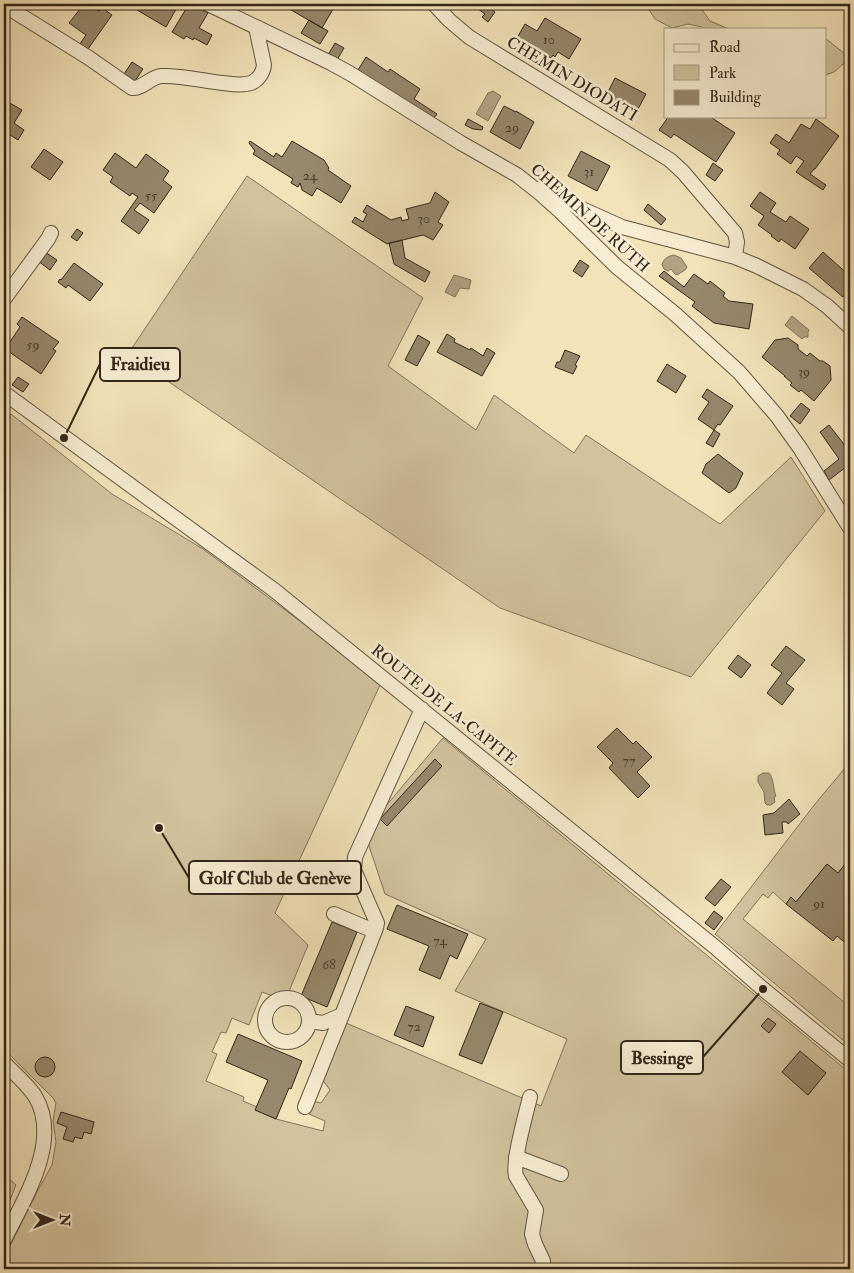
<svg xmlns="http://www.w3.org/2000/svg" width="854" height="1273" font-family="'IM FELL Double Pica',serif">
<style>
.green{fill:#d1c39e;stroke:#82745c}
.water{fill:#b1a383;stroke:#7e7159}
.building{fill:#96886c;stroke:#322619}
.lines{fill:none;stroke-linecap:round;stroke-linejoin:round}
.minor-casing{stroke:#625541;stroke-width:16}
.minor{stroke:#f7edd2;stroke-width:14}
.labels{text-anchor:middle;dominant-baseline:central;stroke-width:5;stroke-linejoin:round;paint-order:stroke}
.number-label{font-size:14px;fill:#4b3e2e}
.street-label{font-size:16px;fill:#322619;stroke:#f7edd2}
.leader{fill:none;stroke:#322619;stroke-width:2}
.callout-dot{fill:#322619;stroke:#f7edd2;stroke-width:2}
.callout{fill:#f7edd2;stroke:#322619;stroke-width:2}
.callout-label{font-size:18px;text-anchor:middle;font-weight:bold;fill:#322619}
</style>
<rect width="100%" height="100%" fill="#f2e3b9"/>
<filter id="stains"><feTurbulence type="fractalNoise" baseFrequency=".004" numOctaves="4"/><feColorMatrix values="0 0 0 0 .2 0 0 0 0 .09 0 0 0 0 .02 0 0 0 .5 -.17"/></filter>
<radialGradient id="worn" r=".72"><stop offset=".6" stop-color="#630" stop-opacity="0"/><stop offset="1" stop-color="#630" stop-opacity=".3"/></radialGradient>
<path class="green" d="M650,4H698L710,21L729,29H704L702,27L688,24L672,28L655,19L648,8Z
M825,38L850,58L834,72L825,75Z
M247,176L423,298L388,366L476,430L494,395L574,453L586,435L720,524L791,457L825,511L691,677L500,608L128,354Z
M11,414L112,494L203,549L308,627L380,685L275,913L308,945L288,994L280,995L275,997L262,992L249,1025L232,1018L226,1033L221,1032L212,1052L217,1054L206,1081L244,1097L243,1101L257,1107L256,1110L276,1119L323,1131L325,1121L309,1114L312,1101L321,1103L330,1090L322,1079L346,1023L541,1106L567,1039L455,991L486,939L385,894L368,843L380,813L443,738L850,1073L849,1075L850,1076V1269H4V1258L37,1192L52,1165L56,1142L53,1121L56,1103L53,1098L4,1049V422Z
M850,762V858L838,873L827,864L796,902L791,898L786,904L773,892L768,898L763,894L743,919L850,1007V1046L715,934L815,804Z
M4,1174L16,1185L4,1215Z"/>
<path class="water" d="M493,91L501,96L488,121L476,114L488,93Z
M674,255L681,258L687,267L685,270L677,275L675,274L671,269L668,271L664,269L662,265C663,259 668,256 674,255Z
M454,275L471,280L469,289L460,288L455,297L445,292Z
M792,316L809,330L808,332V337H804L802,339L785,325Z
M763,773H769C774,779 773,789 776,796L774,797L775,802L771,805H767L765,803L764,792L758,782V776Z"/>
<path class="building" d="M84,4H88L99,11L101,7L112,15L88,49L80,44L86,35L69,23Z
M141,4H179L166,27L137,10Z
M189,4H193L208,13L199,28L212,35L207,45L194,38L193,40L186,36L184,39L172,32Z
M281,4H336L322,28Z
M471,4H493L490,8L495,12L488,22L482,17L485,14Z
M545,18L581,39L569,59L558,52L555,57L553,55L551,58L517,38L525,24L537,31Z
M309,20L328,31L320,44L301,33Z
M335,43L344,48L337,60L328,55Z
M366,57L388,72L390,69L420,89L414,99L437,114L433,119L358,70Z
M132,62L143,69L135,81L124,74Z
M615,78L646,94L637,111L606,96Z
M8,102L22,110L14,123L24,130L18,140L4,131V103L7,105Z
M504,106L516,112V111L534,122L520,149L490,132Z
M669,116H709L735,133L716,162L674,134L671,138L659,130Z
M468,119L483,127L482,130L473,129L465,125Z
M816,119L839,136L815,169H814L810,174L826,185L823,190L796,172L804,161L796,156L791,164L777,154L780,150L770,143L776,134L789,143L801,124L810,129Z
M250,141L274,157L276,153L282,157L292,141L324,160L329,168L328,170L351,186L341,203L317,188L312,196L302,190L300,183L298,187L291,183L293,179L253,154L255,151L249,143Z
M44,149L63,162L50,180L31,167Z
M581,151L610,166L597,191L568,176Z
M115,153L136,168L146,154L169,171L163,180L172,187L154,213L140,203L134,210L149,220L139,234L121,221L138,197L132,193L130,196L110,182L113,177L103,170Z
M713,163L723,170L715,181L706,175Z
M435,192L449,202L438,222L443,225L433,240L423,235L387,244L352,222L355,217L363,222L367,214L363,212L367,205L391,220L401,217L402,221L409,219L406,209L430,203Z
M760,192L776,203L770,212L786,222L790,216L809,229L795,249L781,239L779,242L771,236L772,235L758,225L764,216L750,206Z
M648,204L666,219L661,225L644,210Z
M77,229L83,233L77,241L71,237Z
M402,240L405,258L430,272L425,282L394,264L389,243Z
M45,252L57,260L50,270L38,261Z
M823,252L850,276V288L843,297L809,268Z
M580,260L589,266L582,277L573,271Z
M74,263L103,284L90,301L68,285L66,288L58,282L60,279L61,280Z
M664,271L684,287L694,274L708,284L710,281L725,293L723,296L729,301L753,304L749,329L714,323L692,306L695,302L659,276Z
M22,317L59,342L53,349L56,351L41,374L5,349L20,327L17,324Z
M447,334L455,339L454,342L470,350L471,348L483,356L487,348L495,353L482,376L437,352Z
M418,335L430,342L417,366L405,360Z
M788,338L798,345V349L807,356L810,353L820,361H823L830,366L831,380L814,401L801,390L799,392L790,385L792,383L784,376H785L762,357L775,340Z
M565,350L580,356L575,365L577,366L573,374L555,367L557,362H560Z
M667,364L686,376L676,393L657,381Z
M18,377L29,384L23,392L12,385Z
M707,389L733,406L720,425L718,424L714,430L698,419L709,402L702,397Z
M801,403L810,410L800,424L790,416Z
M829,425L850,452V470L849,471L846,467L829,480L824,471L839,459L820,432Z
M714,430L720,434L713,447L706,443Z
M718,454L743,473L736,488L729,493L702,473L706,464Z
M786,646L805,660L786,683L794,689L782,705L767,693L782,673L771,665Z
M738,655L751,665L741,678L728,668Z
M617,728L633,744L636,741L652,757L637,772L650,786L638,798L609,768L613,763L597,747Z
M435,759L442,766L387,826L380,819Z
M789,799L800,814L788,824L787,822H782L783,833L765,835L763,815L774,813Z
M850,858V947L837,936L833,941L786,904L791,897L796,902L827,864L838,873Z
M721,879L731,887L715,906L705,898Z
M397,905L468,934L457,959L450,955L440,979L419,970L429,946L387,929Z
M714,911L723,918L714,930L705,923Z
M332,922L357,932L327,1007L301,996Z
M480,1003L503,1012L482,1064L459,1055Z
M406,1006L434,1017L423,1047L394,1035Z
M768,1018L776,1024L769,1033L761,1026Z
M238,1034L302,1061L291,1089L289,1088L276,1119L255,1110L268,1080L226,1062Z
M800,1051L826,1073L808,1095L782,1072Z
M35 1067a10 10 0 1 1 20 0a10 10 0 1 1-20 0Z
M61,1112L94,1122L91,1134L84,1132L82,1139L75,1137L73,1142L63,1139L67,1127L57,1123Z"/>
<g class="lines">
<defs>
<path id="minor" d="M208,4L331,63L351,74L461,143L517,175L541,194L560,211L617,267L675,314L739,372L777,416L800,448L850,528
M434,4L449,20L469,37L670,160L683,172L735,233L737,242L735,257
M4,5L89,58L132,88C143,89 150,77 161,76C181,75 203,81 223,83C232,84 242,86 251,83C258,80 263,73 264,65L256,27
M542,188L582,209L622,227L735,257L757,266L803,289L827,306L850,327
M4,299L48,239L51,233
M4,393L274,590L715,947L763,989L850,1060
M334,914L374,931
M265 1020a22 22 0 1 1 44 0a22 22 0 1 1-44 0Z
M309,1021L323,1023L342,1015L376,928L377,923L354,870L355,857L422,709
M4,1063C14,1073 27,1084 35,1096C62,1141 24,1199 4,1240
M530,1097C526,1114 512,1162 516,1176L536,1210L532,1234L535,1244L543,1261V1269
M305,1107L342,1015
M516,1157L561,1174"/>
</defs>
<use href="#minor" class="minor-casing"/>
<use href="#minor" class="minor"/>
</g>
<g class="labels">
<g class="number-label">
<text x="549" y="39">10</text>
<text x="512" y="127">29</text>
<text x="589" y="171">31</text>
<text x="310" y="175">24</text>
<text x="151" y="195">55</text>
<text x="424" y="218">30</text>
<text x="33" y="344">59</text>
<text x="804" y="371">39</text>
<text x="629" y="760">77</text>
<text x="819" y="903">91</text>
<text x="440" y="940">74</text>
<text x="329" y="964">68</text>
<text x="414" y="1026">72</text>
</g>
<g class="street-label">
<text transform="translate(572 79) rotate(31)">CHEMIN DIODATI</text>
<text transform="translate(590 218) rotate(42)">CHEMIN DE RUTH</text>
<text transform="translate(444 705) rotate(39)">ROUTE DE LA-CAPITE</text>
</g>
</g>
<path class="leader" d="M64 438L100 364M159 828L189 878M763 989L703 1057"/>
<g class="callout-dot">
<circle cx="64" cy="438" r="5"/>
<circle cx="159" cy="828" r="5"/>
<circle cx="763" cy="989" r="5"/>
</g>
<g class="callout">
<rect x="100" y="348" width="80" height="33" rx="5"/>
<rect x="189" y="861" width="172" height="33" rx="5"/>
<rect x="621" y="1041" width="82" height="33" rx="5"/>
</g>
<g class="callout-label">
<text x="140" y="370">Fraidieu</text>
<text x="275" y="884">Golf Club de Genève</text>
<text x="662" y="1064">Bessinge</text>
</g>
<rect width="854" height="1273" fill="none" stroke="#f2e3b9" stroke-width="20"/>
<rect x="5" y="5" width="844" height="1263" fill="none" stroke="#322619" stroke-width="2.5"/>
<rect x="10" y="10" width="834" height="1253" fill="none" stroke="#322619"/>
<rect x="664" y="28" width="162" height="90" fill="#f7edd2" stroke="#a89d88"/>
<rect x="674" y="44" width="25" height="8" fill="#f7edd2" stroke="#a89d88"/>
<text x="709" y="52" font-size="15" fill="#322619">Road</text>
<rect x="674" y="65" width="25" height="15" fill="#d1c39e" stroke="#a89d88"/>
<text x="709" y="78" font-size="15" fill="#322619">Park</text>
<rect x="674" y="90" width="25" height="15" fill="#96886c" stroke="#a89d88"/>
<text x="709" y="102" font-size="15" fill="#322619">Building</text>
<g transform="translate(52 1220) rotate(90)" stroke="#f7edd2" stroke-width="4" paint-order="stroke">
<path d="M0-4L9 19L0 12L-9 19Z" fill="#322619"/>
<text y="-8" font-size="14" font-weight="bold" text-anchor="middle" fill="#322619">N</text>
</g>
<rect width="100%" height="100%" filter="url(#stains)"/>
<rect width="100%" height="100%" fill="url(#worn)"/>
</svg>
